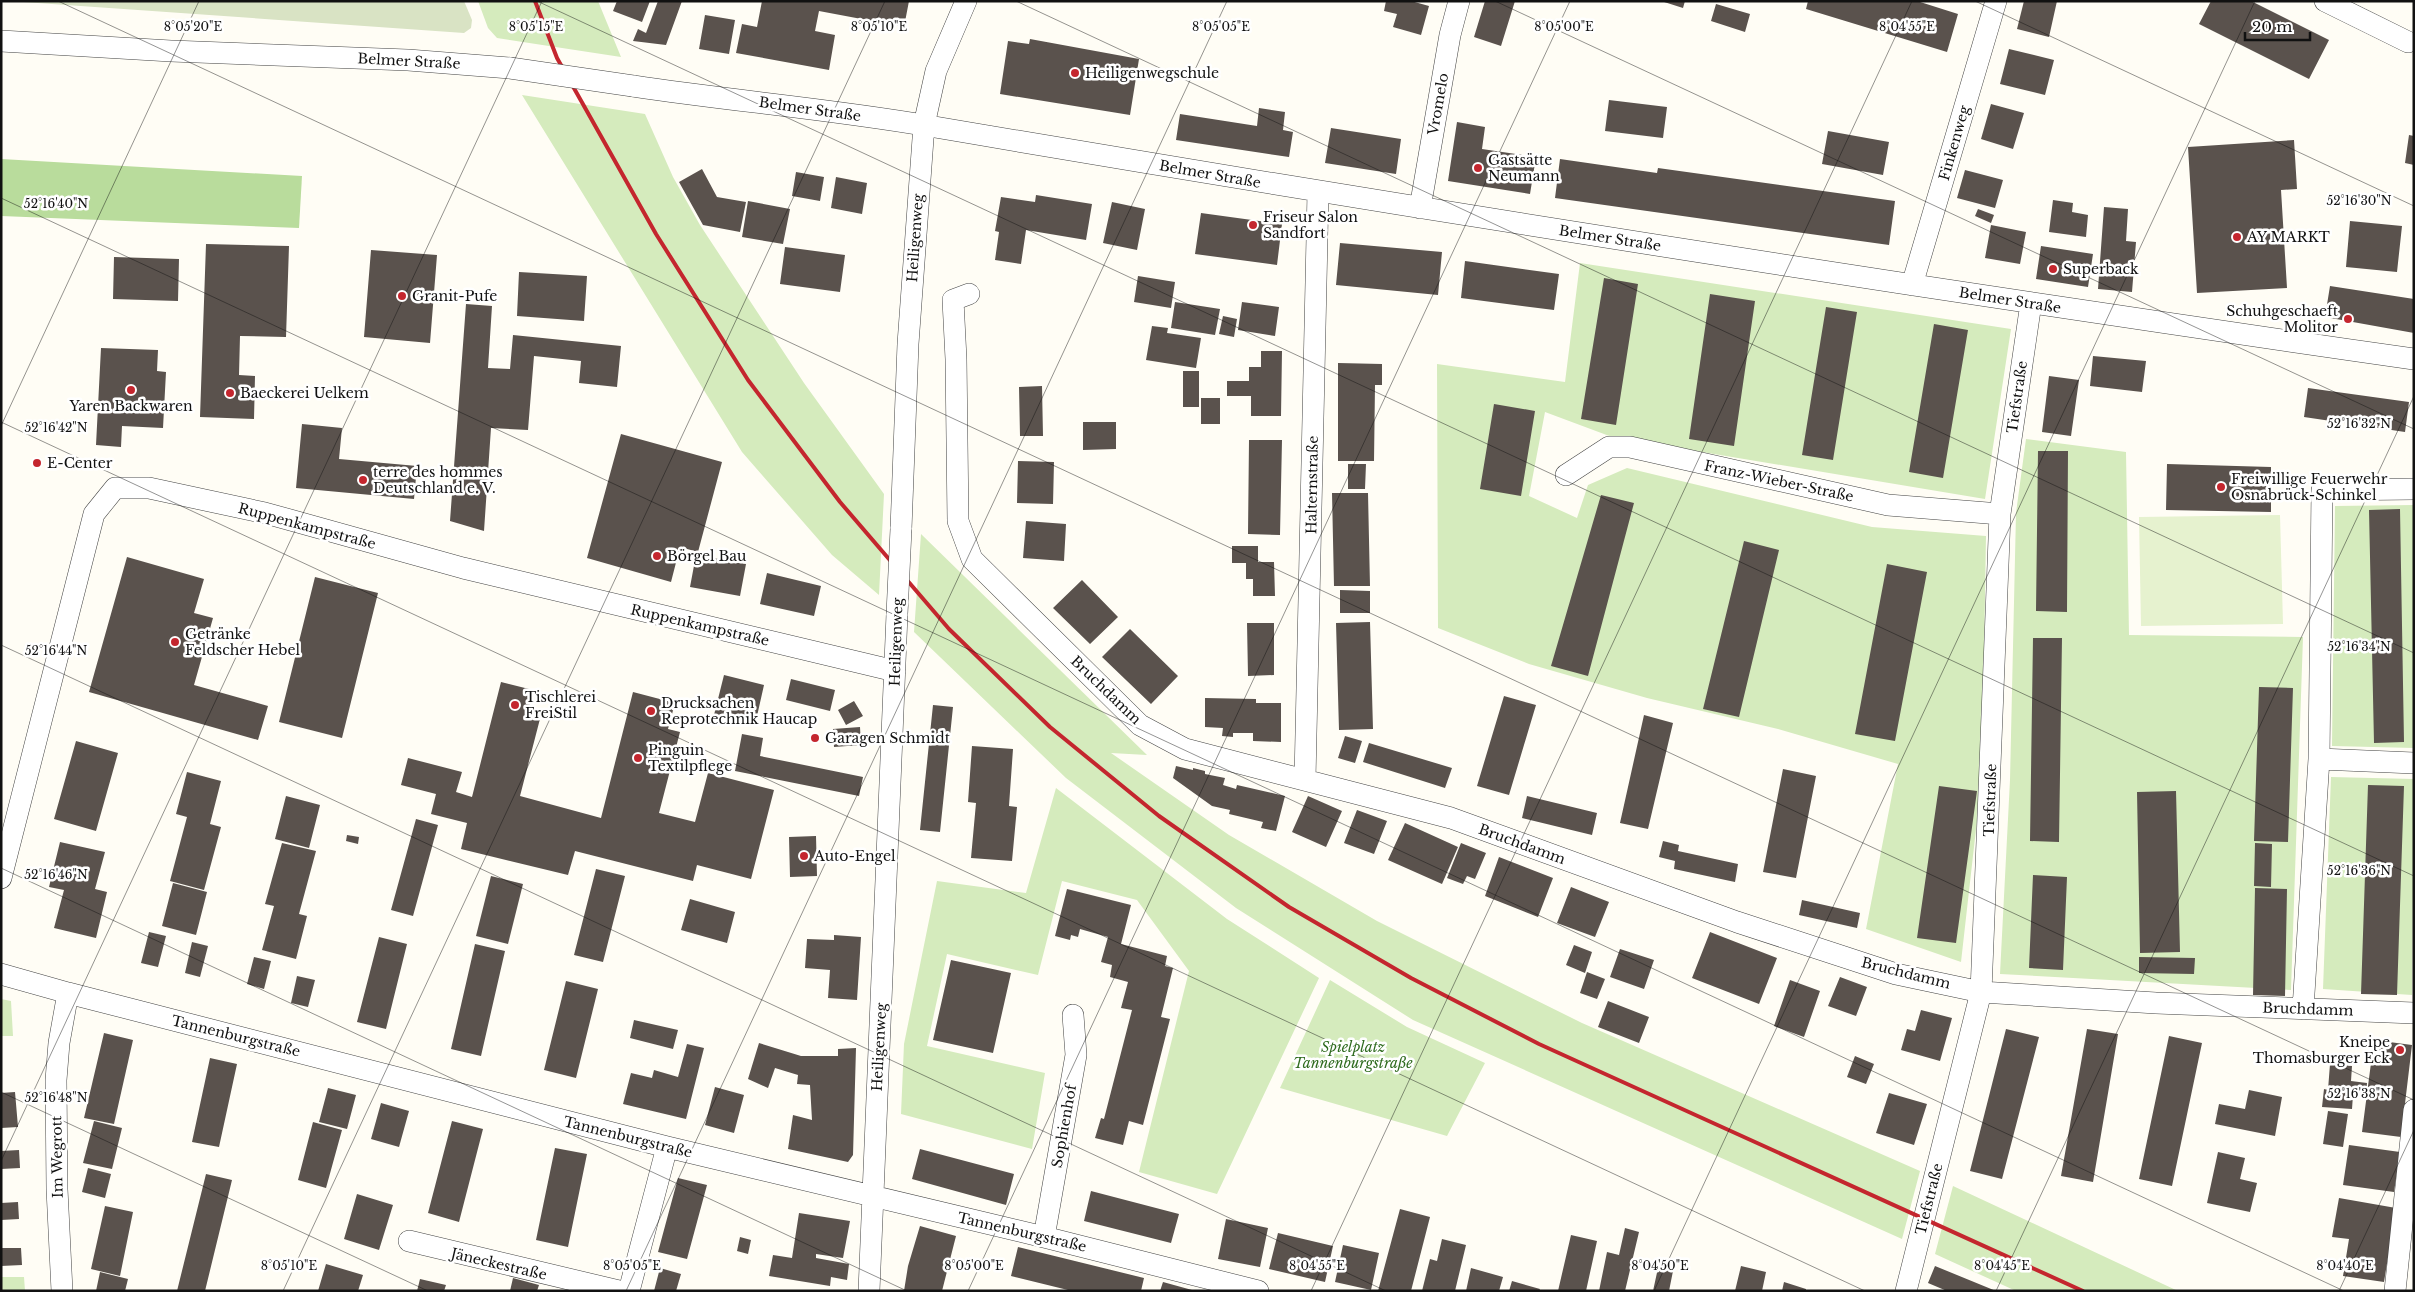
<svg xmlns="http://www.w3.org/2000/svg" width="2415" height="1292" font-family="'Libre Baskerville',serif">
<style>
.green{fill:#d5ebbd}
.forest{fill:#b9dc9c}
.cemetery{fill:#d9e3c4}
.pitch{fill:#e6f2cf}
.building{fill:#5a524d}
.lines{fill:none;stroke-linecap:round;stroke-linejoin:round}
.minor-casing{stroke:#444;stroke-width:22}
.minor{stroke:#fff;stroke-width:21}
.rail{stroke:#c4262e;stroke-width:4}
.minor-bridge-casing{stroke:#444;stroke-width:22;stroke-linecap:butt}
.minor-bridge{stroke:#fff;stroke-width:21}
.ticks{fill:none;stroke:#111;stroke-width:1;stroke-opacity:0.45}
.poi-dot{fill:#c4262e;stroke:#fff;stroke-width:2}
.labels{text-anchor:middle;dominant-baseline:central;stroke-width:5;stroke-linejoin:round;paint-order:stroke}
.street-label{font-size:14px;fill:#111;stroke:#fff}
.poi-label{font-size:14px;fill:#111;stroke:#fff;text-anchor:start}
.park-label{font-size:14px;font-style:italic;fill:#2f6b1f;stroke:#fff}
.ticks-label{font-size:12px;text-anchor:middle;fill:#111;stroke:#fff;stroke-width:5;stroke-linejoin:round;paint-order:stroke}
</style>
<rect width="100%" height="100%" fill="#fffdf5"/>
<path class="green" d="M478,1H598L621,57L497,38L488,28Z
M522,95L645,114L673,177L700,225L804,383L884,494L879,595L832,555L742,452Z
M1580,263L2011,329L1985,499L1612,437L1545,412L1529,496L1577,518L1588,485L1627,468L1872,527L1986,536L1982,776L1961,962L1866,929L1898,764L1778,729L1647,698L1529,664L1438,628L1437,364L1565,382Z
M2026,439L2126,452L2129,635L2303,637L2291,990L2000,974L2010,780L2016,513Z
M2414,505V748L2332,746L2335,506Z
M921,534L1147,755L1111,753L1229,835L1377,921L1582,1023L1920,1171L1902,1239L1413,1020L1236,908L1066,778L914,632Z
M2331,777L2414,779L2412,995L2323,989Z
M1056,788L1227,919L1319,978L1217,1194L1139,1172L1189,971L1137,900L1062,881L1038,975L947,954L927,1046L1045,1073L1032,1149L901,1114L904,1044L937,881L1026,893Z
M1330,980L1407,1027L1485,1063L1447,1136L1280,1088Z
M1,999L11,1001L13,1036H1Z
M1953,1186L2178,1291H2016L1935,1254Z
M1,1277H24L25,1291H1Z"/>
<path class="forest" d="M1,159L302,176L299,228L1,216Z"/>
<path class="cemetery" d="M9,1H464L472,20L471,28L464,33Z"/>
<path class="pitch" d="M2280,515L2283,624L2141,626L2139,517Z"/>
<path class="building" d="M617,1H650L642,22L613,11Z
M658,1H682L666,45L633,41L638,29L646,33Z
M762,1H909L904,27L819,11L815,31L835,35L829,70L736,53L742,24L757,27Z
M1386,1H1411L1429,6L1421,35L1393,27L1397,14L1384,11Z
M1485,1H1515L1501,46L1474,37Z
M1661,1H1685L1683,8Z
M1808,1H1917L1958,14L1947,52L1806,9Z
M2024,1H2057L2049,37L2017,29Z
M2211,1H2251L2329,40L2309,79L2199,24Z
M1716,4L1750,14L1745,32L1711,21Z
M705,15L735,20L729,54L699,49Z
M1030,39L1139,59L1130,115L1000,94L1008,41L1029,44Z
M2009,49L2054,60L2045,95L2000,84Z
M1609,100L1667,107L1663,138L1605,131Z
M1991,104L2024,113L2013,149L1981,139Z
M1259,108L1285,112L1283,130L1293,132L1289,157L1176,140L1180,114L1257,126Z
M1457,122L1485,127L1482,149L1536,157L1530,194L1448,181Z
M1331,128L1401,139L1396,174L1325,163Z
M1828,131L1889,142L1883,175L1822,164Z
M2409,135L2414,136V165L2405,163Z
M2294,140L2297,189L2281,190L2287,288L2197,293L2188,147Z
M1560,159L1657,173L1658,168L1895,201L1889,245L1555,198Z
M702,169L717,197L746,202L740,232L703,225L679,182Z
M1965,170L2003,180L1995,208L1957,198Z
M796,172L824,177L820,201L792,196Z
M836,177L867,183L862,214L831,208Z
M1036,195L1092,204L1086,240L1026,230L1021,264L995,260L999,232L995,231L1001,197L1035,202Z
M2053,200L2073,203L2072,212L2088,215L2086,237L2049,232Z
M748,201L790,209L783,244L742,237Z
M1112,202L1145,209L1137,250L1103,243Z
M2104,207L2128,209L2126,241L2136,242L2132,292L2098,289Z
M1978,209L1994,215L1991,223L1975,216Z
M1201,213L1282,224L1277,265L1195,254Z
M2350,221L2402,226L2397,272L2346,267Z
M1991,225L2026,232L2020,264L1985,258Z
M1340,243L1442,252L1438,295L1336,285Z
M206,244L289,246L286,337L240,336L239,375L255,376L254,419L200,417Z
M2041,246L2093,254L2088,287L2036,279Z
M785,247L845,255L840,292L780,284Z
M371,250L437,255L430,343L364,337Z
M114,257L179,259L178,301L113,299Z
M1465,261L1559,274L1554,310L1461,298Z
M519,272L587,276L584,321L517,316Z
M1138,276L1175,282L1171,308L1134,302Z
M1604,278L1638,284L1616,425L1581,419Z
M2330,286L2414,299V333L2325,317Z
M1710,294L1755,301L1734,446L1689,439Z
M1175,302L1220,309L1215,335L1171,328Z
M1242,302L1279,307L1275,336L1238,330Z
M466,304L492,306L488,368L510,369L513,335L621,346L617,387L579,383L581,361L534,356L528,430L491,428L484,531L450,521Z
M1826,307L1857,312L1833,460L1802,455Z
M1223,316L1237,319L1234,337L1219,334Z
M1934,324L1968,330L1943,478L1909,472Z
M1152,326L1168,328L1167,333L1201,338L1196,368L1146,360Z
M101,348L158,350L157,371L166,372L163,428L122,426L121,447L96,445Z
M1261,351H1282L1281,416H1251V396H1227V381H1249V367H1261Z
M2093,356L2146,361L2142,392L2090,386Z
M1338,363L1382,364V385H1375L1374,461H1338Z
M1183,371H1199V407H1183Z
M2049,376L2079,380L2071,436L2042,432Z
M1042,386L1043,436H1020L1019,387Z
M2308,388L2409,402L2405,432L2304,417Z
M1201,398H1220V424H1201Z
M1494,404L1535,411L1521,496L1480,489Z
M1083,422H1116V449L1083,450Z
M302,424L342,428L339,459L417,466L414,499L296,488Z
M621,434L722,462L698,552L680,547L671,582L587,558Z
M1249,440H1282L1280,535L1248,534Z
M2038,451H2068L2067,612L2036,611Z
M1018,461L1054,462L1053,504L1017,503Z
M1348,464H1366L1365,489H1348Z
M2167,464L2271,467V512L2166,510Z
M1332,493H1368L1370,586H1334Z
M1601,495L1634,503L1588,676L1551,666Z
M2400,509L2404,742L2374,743L2369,510Z
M1026,521L1066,524L1064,561L1023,558Z
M1744,541L1779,550L1739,717L1703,709Z
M1232,546H1258V562H1274L1275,596H1253V579H1246V563H1232Z
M696,555L746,564L740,596L690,587Z
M127,557L204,579L194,613L213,618L194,685L268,706L258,740L89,692Z
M1887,564L1927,572L1895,741L1855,734Z
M767,573L821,586L814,616L760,604Z
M315,577L378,593L342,738L279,722Z
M1082,580L1118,617L1090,644L1053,608Z
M1340,590L1370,591V613H1340Z
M1370,622L1373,729L1339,730L1336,623Z
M1247,623H1274V675L1248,676Z
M1130,629L1178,676L1151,704L1102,657Z
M2033,638H2062L2059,842L2030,841Z
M724,675L764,685L755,725L714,715Z
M791,679L835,690L830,711L786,700Z
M501,682L533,690L528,712L541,715L520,796L601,818L633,692L675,703L668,729L680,732L659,813L695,822L708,773L774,790L751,879L697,865L693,881L575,851L568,875L461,849L467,823L431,814L436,794L401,785L408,758L462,772L456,792L472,797Z
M2259,687L2293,688L2288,842L2254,841Z
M1504,696L1536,705L1509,795L1477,786Z
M1205,698L1256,699V703H1281V742L1253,741V733H1233V737L1222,736L1223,728L1205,727Z
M854,701L863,716L846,725L838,710Z
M933,705L953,707L940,832L920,830Z
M1644,715L1673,723L1648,829L1620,823Z
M860,727L861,745L834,747L833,729Z
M742,734L763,738L760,756L863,777L859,796L735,771Z
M1345,736L1362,741L1355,763L1338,758Z
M76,741L118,753L96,831L54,819Z
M1369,743L1452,768L1445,788L1363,762Z
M972,746L1013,749L1009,806L1017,807L1012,861L971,858L976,803L968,802Z
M1176,766L1193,770V768L1205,771V774L1225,778L1223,785L1236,789L1237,785L1285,796L1276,831L1261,828L1263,822L1229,814L1230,810L1212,806L1173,778Z
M1783,769L1816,776L1796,878L1763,872Z
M187,772L221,781L210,824L221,827L204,890L170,881L187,817L176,814Z
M2368,785L2404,786L2397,995L2361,994Z
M1939,786L1977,791L1956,943L1917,938Z
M2176,791L2180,952L2140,953L2137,792Z
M286,796L320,805L309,848L275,839Z
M1308,796L1342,811L1326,847L1292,832Z
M1527,796L1597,813L1592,835L1522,818Z
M1357,810L1387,821L1374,854L1344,843Z
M416,819L438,825L413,916L391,910Z
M1405,823L1458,847L1442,884L1388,860Z
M347,835L359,837L358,844L346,841Z
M816,836L817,876L790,877L789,837Z
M1663,841L1679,845L1678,851L1738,864L1735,882L1674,869L1675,861L1659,857Z
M60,842L105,852L95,889L107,892L96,938L54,928L64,890L49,887Z
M282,843L316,851L299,914L307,916L296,959L262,950L274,906L265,904Z
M1461,843L1486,853L1475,879L1467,876L1463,884L1447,878Z
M2255,843L2272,844L2271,887L2254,886Z
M1499,857L1553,878L1538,917L1485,896Z
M596,869L625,876L603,962L574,955Z
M2033,875L2067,877L2063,970L2029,968Z
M491,876L523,884L508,944L476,936Z
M173,883L207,892L196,935L162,926Z
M1571,887L1609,902L1595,937L1557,923Z
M2255,888L2287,889L2285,996L2253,995Z
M1067,889L1131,905L1121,944L1167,956L1165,966L1173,968L1161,1017L1170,1019L1143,1125L1129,1121L1123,1145L1095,1138L1101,1118L1104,1119L1132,1010L1121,1008L1128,982L1110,977L1112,965L1101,962L1108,937L1080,929L1078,937L1071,935L1070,940L1055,936Z
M690,899L735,912L727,943L681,930Z
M1802,900L1860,913L1857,928L1799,915Z
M149,932L166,936L158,967L141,963Z
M1710,932L1777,958L1759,1004L1692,978Z
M834,935L861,937L857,1000L828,998L830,970L805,968L807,939L834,940Z
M379,937L407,944L386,1029L357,1022Z
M192,942L208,946L200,977L185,973Z
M475,944L505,951L481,1056L451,1049Z
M1574,945L1592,952L1585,973L1566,965Z
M1620,949L1654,960L1644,989L1610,977Z
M254,957L271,961L264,989L247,984Z
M2139,957L2195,958L2194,974L2139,973Z
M951,960L1011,973L993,1053L933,1040Z
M1587,972L1605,979L1597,999L1580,993Z
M297,976L315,980L308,1007L291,1003Z
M1840,977L1867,987L1856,1016L1828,1006Z
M1790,980L1820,991L1804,1037L1774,1026Z
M566,981L598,989L576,1078L544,1070Z
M1608,1001L1649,1017L1639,1043L1598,1027Z
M1921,1010L1952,1018L1940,1061L1901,1050L1907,1029L1915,1031Z
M634,1020L678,1030L673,1049L630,1038Z
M2006,1029L2039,1037L2002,1179L1970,1171Z
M2087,1029L2118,1034L2093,1182L2061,1176Z
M104,1033L133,1040L114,1124L84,1118Z
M2169,1036L2202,1043L2172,1186L2139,1179Z
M2374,1040L2412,1045L2401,1137L2362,1132Z
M759,1043L801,1056H838V1049L856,1048L853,1155L848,1162L788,1149L793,1115L812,1120L810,1085L797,1084L798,1075L775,1068L768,1088L748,1079Z
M687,1044L704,1048L686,1119L623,1104L631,1073L652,1078L654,1070L678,1077Z
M1855,1056L1874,1064L1866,1084L1847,1077Z
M210,1058L237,1064L219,1147L192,1142Z
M2330,1064L2352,1066L2351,1081L2367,1083L2366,1096L2353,1095L2352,1109L2322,1107L2324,1089L2328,1090Z
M715,1087L744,1095L734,1133L705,1125Z
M328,1088L356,1095L347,1129L319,1122Z
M2249,1090L2282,1097L2275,1136L2215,1124L2219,1104L2245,1109Z
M15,1092L18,1127L1,1128V1093Z
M1889,1093L1927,1104L1914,1145L1876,1133Z
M381,1103L409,1111L399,1147L371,1139Z
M2328,1111L2348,1114L2343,1147L2323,1144Z
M94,1121L122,1128L112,1169L83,1163Z
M452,1121L483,1129L459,1222L428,1213Z
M313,1122L342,1130L326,1188L298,1180Z
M2349,1145L2400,1152L2394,1192L2343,1185Z
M555,1148L587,1154L568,1247L536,1240Z
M920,1149L1014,1174L1006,1205L912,1179Z
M19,1150L20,1168L1,1169V1151Z
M2218,1152L2245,1158L2240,1179L2257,1183L2250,1212L2207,1203Z
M88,1168L111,1174L105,1198L82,1192Z
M206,1174L232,1180L205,1291H177Z
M678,1178L707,1185L687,1259L658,1252Z
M1091,1191L1179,1214L1171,1243L1084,1221Z
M357,1194L393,1205L379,1250L344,1239Z
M2339,1198L2396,1208L2384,1282L2343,1276L2349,1239L2332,1237Z
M18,1202L19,1219L1,1220V1203Z
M105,1206L133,1212L120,1276L91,1269Z
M1400,1209L1430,1217L1411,1291H1378Z
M799,1213L850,1221L843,1258L816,1254V1258L849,1264L847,1280L831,1277L830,1286L769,1276L773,1255L792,1258Z
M1226,1219L1268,1228L1260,1267L1218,1259Z
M920,1226L956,1236L942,1291H904L908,1266Z
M1625,1228L1639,1232L1625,1291H1599L1607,1252L1619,1255Z
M1278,1233L1333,1246L1325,1282L1269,1269Z
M1571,1235L1597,1241L1586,1291H1558Z
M740,1237L751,1240L748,1254L737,1251Z
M1442,1239L1466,1245L1455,1291H1422L1430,1259L1437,1261Z
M1343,1245L1379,1253L1371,1290L1335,1282Z
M1018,1247L1144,1278L1141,1291H1072L1011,1276Z
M1,1248H21L22,1265L1,1266Z
M326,1264L363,1275L358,1291H318Z
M1741,1266L1766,1272L1762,1291H1735Z
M1935,1266L1996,1291H1947L1928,1283Z
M660,1268L681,1274L676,1291H654Z
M1471,1268L1503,1277L1499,1291H1466Z
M1658,1268L1673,1271L1669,1291H1653Z
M100,1272L128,1279L125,1291H96Z
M513,1278L539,1285L537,1291H510Z
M420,1279L446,1285L444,1291H417Z
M1512,1281L1540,1289L1539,1291H1509Z
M1163,1282L1192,1290V1291H1160Z
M1784,1282L1806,1289V1291H1782Z"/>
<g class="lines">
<defs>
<path id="minor" d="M2325,1L2408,42
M1,41L171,51L408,60L510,68
M633,86C732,101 831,109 929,126C1423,210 1918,288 2414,359
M1420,208L1450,35L1459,1
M1912,285L1996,1
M969,294L953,300L956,359L958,521L972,559L1140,725L1185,749L1451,818L1737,922L1896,974L1981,992L2156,1003L2414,1013
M1566,475L1609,447H1630L1888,505L2000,514
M901,529L908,344L924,125L936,71L966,1
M2319,759L2414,763
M1305,779L1318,192
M1,878L94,514L115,488H149L265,513L463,568L895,671
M1,974L68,993L667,1147L1044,1237L1258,1291
M2303,1009L2319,759L2322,490L2414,489
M1044,1237L1076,1055L1073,1015
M409,1241L619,1291
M62,1291L57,1189L56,1080L59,1043L68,993
M629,1291L667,1147
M869,1291L897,614
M1906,1291L1981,992L2000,514L2031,303
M2395,1291L2414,1110"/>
</defs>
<use href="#minor" class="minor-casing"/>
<use href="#minor" class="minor"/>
<path class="rail" d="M535,1L557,58L656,234L748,380L840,502L949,629L1050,727L1159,816L1289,907L1411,978L1539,1044L2083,1291"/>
<defs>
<path id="minor-bridge" d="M510,68L633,86
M897,614L901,529"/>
</defs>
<use href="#minor-bridge" class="minor-bridge-casing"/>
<use href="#minor-bridge" class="minor-bridge"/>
</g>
<path class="ticks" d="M58,1L2414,1100M537,1L2414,876M1016,1L2414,653M1495,1L2414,429M1975,1L2414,206M1,198L2344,1291M1,422L1865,1291M1,426L199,1M1,645L1386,1291M1,868L907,1291M1,1092L428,1291M1,1161L542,1M283,1291L885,1M626,1291L1227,1M968,1291L1570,1M1311,1291L1912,1M1654,1291L2255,1M1996,1291L2414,396M2339,1291L2414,1130"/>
<g class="poi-dot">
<circle cx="1075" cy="73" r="5"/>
<circle cx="1478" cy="168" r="5"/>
<circle cx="1253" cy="225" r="5"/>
<circle cx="2237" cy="237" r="5"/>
<circle cx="2053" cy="269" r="5"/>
<circle cx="402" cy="296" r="5"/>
<circle cx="2348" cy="319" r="5"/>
<circle cx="131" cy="390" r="5"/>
<circle cx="230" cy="393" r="5"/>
<circle cx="37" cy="463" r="5"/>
<circle cx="363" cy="480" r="5"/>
<circle cx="2221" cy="487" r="5"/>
<circle cx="657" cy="556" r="5"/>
<circle cx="175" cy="642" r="5"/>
<circle cx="515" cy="705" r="5"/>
<circle cx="651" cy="711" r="5"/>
<circle cx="815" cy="738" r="5"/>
<circle cx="638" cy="758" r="5"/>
<circle cx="804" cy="856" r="5"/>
<circle cx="2400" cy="1050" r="5"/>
</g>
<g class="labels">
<g class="street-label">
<text transform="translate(409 61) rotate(3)">Belmer Straße</text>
<text transform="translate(1438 104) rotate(-80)">Vromelo</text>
<text transform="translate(810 109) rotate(8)">Belmer Straße</text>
<text transform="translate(1954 143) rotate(-74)">Finkenweg</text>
<text transform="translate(1210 174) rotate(10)">Belmer Straße</text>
<text transform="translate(915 238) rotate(-86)">Heiligenweg</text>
<text transform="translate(1610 238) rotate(9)">Belmer Straße</text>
<text transform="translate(2010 300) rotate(9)">Belmer Straße</text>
<text transform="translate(2017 397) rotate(-82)">Tiefstraße</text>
<text transform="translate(1779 481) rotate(12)">Franz-Wieber-Straße</text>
<text transform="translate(1312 485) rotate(-89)">Halternstraße</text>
<text transform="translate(307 526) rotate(15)">Ruppenkampstraße</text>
<text transform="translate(700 625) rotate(13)">Ruppenkampstraße</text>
<text transform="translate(896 642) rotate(-88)">Heiligenweg</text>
<text transform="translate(1106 690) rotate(44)">Bruchdamm</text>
<text transform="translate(1990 800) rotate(-88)">Tiefstraße</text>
<text transform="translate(1522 844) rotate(20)">Bruchdamm</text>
<text transform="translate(1906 973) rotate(14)">Bruchdamm</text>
<text transform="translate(2308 1009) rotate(2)">Bruchdamm</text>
<text transform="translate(236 1036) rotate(14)">Tannenburgstraße</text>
<text transform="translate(879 1047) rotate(-87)">Heiligenweg</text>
<text transform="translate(1064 1126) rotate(-80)">Sophienhof</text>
<text transform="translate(628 1137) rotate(14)">Tannenburgstraße</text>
<text transform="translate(57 1157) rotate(-91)">Im Wegrott</text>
<text transform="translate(1929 1199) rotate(-76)">Tiefstraße</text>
<text transform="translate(1022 1232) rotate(13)">Tannenburgstraße</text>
<text transform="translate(499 1264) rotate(13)">Jäneckestraße</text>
</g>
<g class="poi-label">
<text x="1085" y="73">Heiligenwegschule</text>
<text x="1488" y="160">Gastsätte<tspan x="1488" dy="16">Neumann</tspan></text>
<text x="1263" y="217">Friseur Salon<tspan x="1263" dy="16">Sandfort</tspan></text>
<text x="2247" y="237">AY MARKT</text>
<text x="2063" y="269">Superback</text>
<text x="412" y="296">Granit-Pufe</text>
<text x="2338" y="311" text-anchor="end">Schuhgeschaeft<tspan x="2338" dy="16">Molitor</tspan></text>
<text x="240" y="393">Baeckerei Uelkem</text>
<text x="131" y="406" text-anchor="middle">Yaren Backwaren</text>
<text x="47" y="463">E-Center</text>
<text x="373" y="472">terre des hommes<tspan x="373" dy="16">Deutschland e. V.</tspan></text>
<text x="2231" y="479">Freiwillige Feuerwehr<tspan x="2231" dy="16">Osnabrück-Schinkel</tspan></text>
<text x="667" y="556">Börgel Bau</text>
<text x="185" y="634">Getränke<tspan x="185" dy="16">Feldscher Hebel</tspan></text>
<text x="525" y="697">Tischlerei<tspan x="525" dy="16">FreiStil</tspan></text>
<text x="661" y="703">Drucksachen<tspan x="661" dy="16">Reprotechnik Haucap</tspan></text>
<text x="825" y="738">Garagen Schmidt</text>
<text x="648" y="750">Pinguin<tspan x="648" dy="16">Textilpflege</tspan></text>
<text x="814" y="856">Auto-Engel</text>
<text x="2390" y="1042" text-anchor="end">Kneipe<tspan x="2390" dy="16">Thomasburger Eck</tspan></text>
</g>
<g class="park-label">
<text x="1353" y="1047">Spielplatz<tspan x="1353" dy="16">Tannenburgstraße</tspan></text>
</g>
</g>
<g class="ticks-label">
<text x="536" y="31">8°05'15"E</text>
<text x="879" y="31">8°05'10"E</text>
<text x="1221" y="31">8°05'05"E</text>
<text x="1564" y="31">8°05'00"E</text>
<text x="1907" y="31">8°04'55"E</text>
<text x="193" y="31">8°05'20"E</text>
<text x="2359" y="205">52°16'30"N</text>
<text x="56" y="208">52°16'40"N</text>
<text x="2359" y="428">52°16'32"N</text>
<text x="56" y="432">52°16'42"N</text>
<text x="2359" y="651">52°16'34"N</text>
<text x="56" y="655">52°16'44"N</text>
<text x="2359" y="875">52°16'36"N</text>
<text x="56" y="879">52°16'46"N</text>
<text x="2359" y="1098">52°16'38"N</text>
<text x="56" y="1102">52°16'48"N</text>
<text x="1660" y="1270">8°04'50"E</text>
<text x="2002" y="1270">8°04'45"E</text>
<text x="2345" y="1270">8°04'40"E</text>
<text x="289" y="1270">8°05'10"E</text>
<text x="632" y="1270">8°05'05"E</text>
<text x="974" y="1270">8°05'00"E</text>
<text x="1317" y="1270">8°04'55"E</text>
</g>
<rect width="2415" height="1292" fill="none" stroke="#111111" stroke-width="5"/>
<path d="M2245 32v8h65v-8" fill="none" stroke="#111111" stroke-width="2.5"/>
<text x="2252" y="32" font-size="15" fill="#111111" stroke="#ffffff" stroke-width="4" paint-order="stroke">20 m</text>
</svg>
